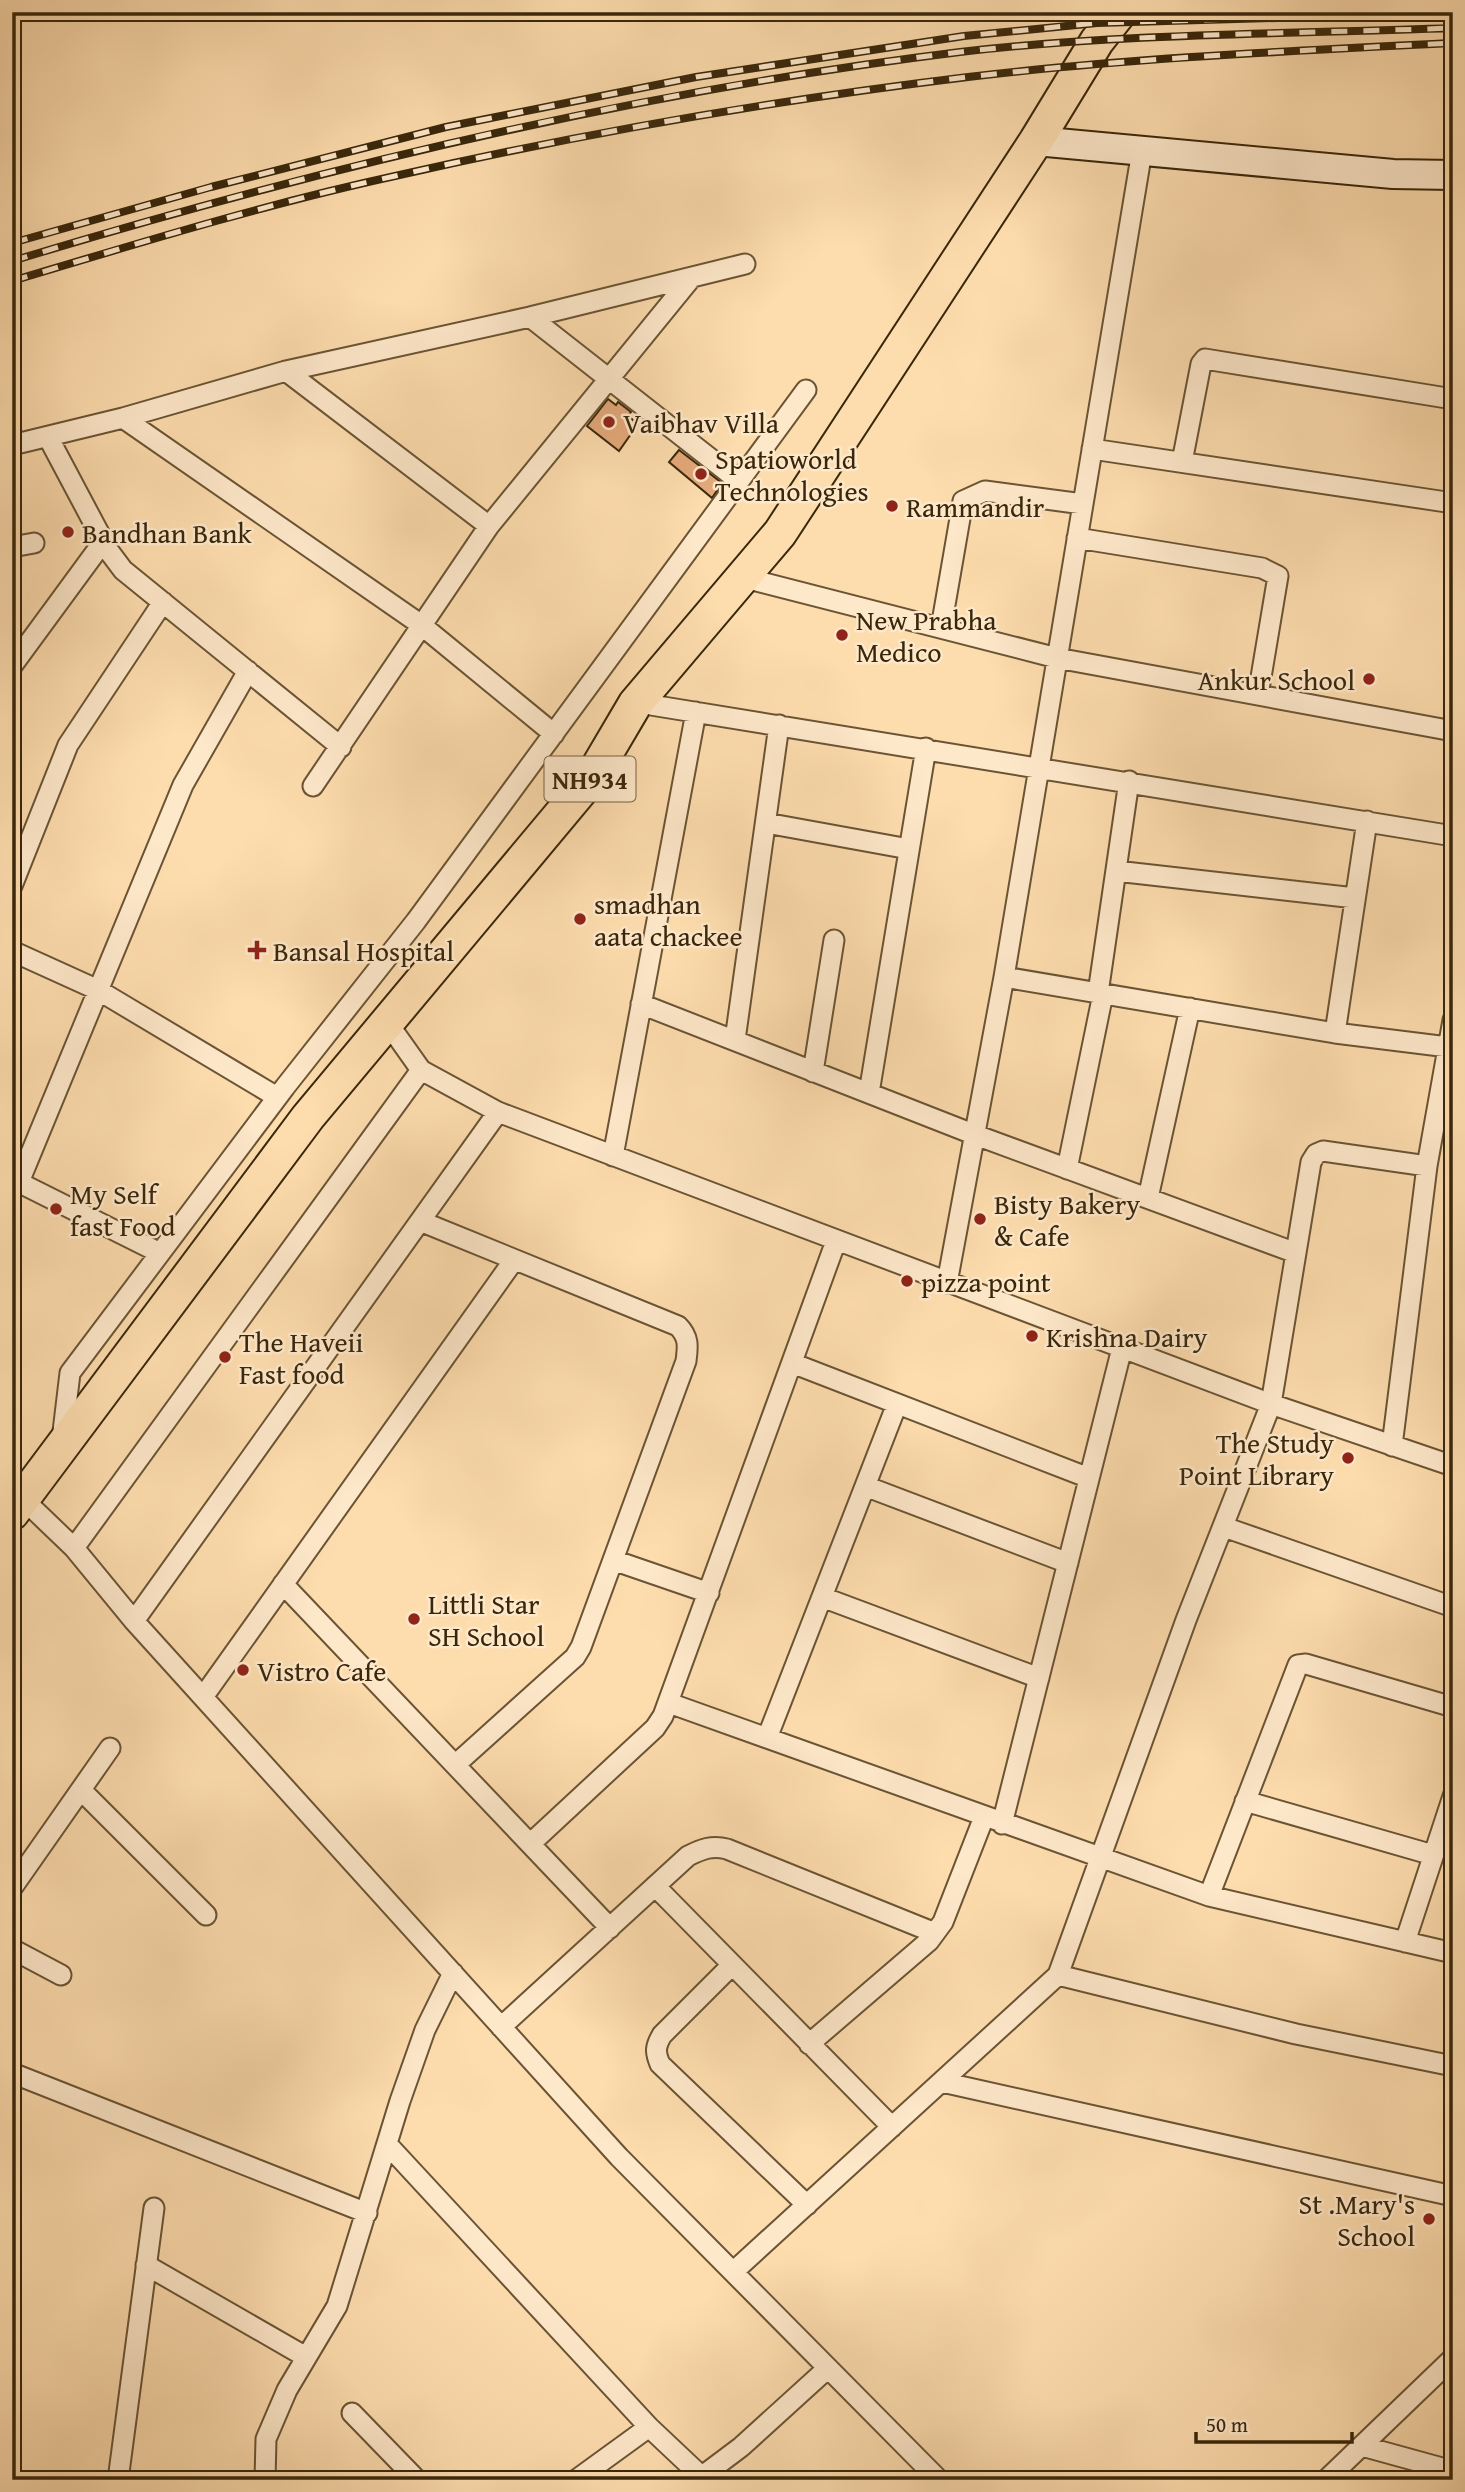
<svg xmlns="http://www.w3.org/2000/svg" width="1465" height="2492" font-family="'Gentium Book Plus',serif">
<style>
.building{fill:#e5a97b;stroke:#39270b;stroke-width:2}
.lines{fill:none;stroke-linecap:round;stroke-linejoin:round}
.minor-casing{stroke:#6a5434;stroke-width:23}
.secondary-casing{stroke:#39270b;stroke-width:32}
.trunk-casing{stroke:#39270b;stroke-width:37}
.minor{stroke:#fee8ca;stroke-width:19}
.secondary{stroke:#fee8ca;stroke-width:28}
.trunk{stroke:#fddcae;stroke-width:33}
.rail-casing{stroke:#39270b;stroke-width:8}
.rail{stroke:#fee8ca;stroke-width:5;stroke-dasharray:16;stroke-linecap:butt}
.poi-dot{fill:#8f2418;stroke:#fee8ca;stroke-width:2.5}
.labels{text-anchor:middle;dominant-baseline:central;stroke-width:5;stroke-linejoin:round;paint-order:stroke}
.shield{fill:#fee8ca;stroke:#746144;stroke-width:2}
.shield-label{font-size:26px;font-weight:bold;fill:#39270b}
.poi-label{font-size:28px;fill:#39270b;stroke:#fee8ca;text-anchor:start}
</style>
<rect width="100%" height="100%" fill="#fddcae"/>
<filter id="stains"><feTurbulence type="fractalNoise" baseFrequency=".00286" numOctaves="4"/><feColorMatrix values="0 0 0 0 .2 0 0 0 0 .09 0 0 0 0 .02 0 0 0 .5 -.17"/></filter>
<radialGradient id="worn" r=".72"><stop offset=".6" stop-color="#630" stop-opacity="0"/><stop offset="1" stop-color="#630" stop-opacity=".3"/></radialGradient>
<path class="building" d="M608,399L616,405L618,402L631,412L628,416L638,424L619,451L587,426Z
M679,450L722,483L712,498L669,462Z"/>
<g class="lines">
<defs>
<path id="minor" d="M530,317L739,481
M286,371L489,526
M123,418L420,624L554,734
M48,437L108,550L123,570L341,747
M12,445L123,418L286,371L530,317L745,264
M1092,449L1453,503
M1182,462L1201,364L1205,359L1453,399
M1077,538L1262,568L1278,576L1258,695
M12,547L34,543
M741,577L1057,658L1453,731
M941,628L963,501L985,491L1083,504
M12,666L103,542
M651,705L1453,836
M313,786L489,526L692,277
M766,823L909,849
M1116,871L1355,898
M12,886L68,745L163,602
M12,951L98,990L277,1097
M1004,977L1335,1033L1448,1047
M1098,993L1129,781
M641,1004L973,1134L1296,1253
M387,1022L421,1070L498,1112L1271,1404L1453,1466
M1335,1033L1367,821
M735,1040L779,725
M813,1072L834,940
M869,1093L926,748
M613,1156L696,712
M1067,1169L1103,994
M12,1179L160,1253
M19,1182L183,785L248,671
M1148,1198L1190,1008
M420,1221L678,1326C689,1337 688,1346 686,1361L581,1647L575,1657L455,1765
M947,1283L1004,977L1142,151
M792,1363L1089,1478
M62,1440L70,1373L285,1087L416,921L806,390
M1392,1446L1427,1166L1453,1020
M865,1486L1068,1563
M23,1499L74,1548L134,1621L619,2157L939,2480
M1224,1527L1453,1607
M74,1548L421,1070
M613,1560L709,1593
M283,1584L610,1928
M822,1597L1039,1678
M134,1621L498,1112
M203,1697L514,1260
M669,1703L1209,1896L1453,1953
M767,1738L897,1404
M81,1790L206,1915
M1245,1801L1433,1855
M1002,1824L1122,1348
M530,1844L655,1728L663,1716L836,1241
M655,1886L892,2127
M12,1888L110,1748
M1209,1896L1298,1665L1306,1664L1453,1707
M1405,1942L1453,1796
M12,1949L61,1975
M732,1965L662,2035C655,2047 655,2052 660,2064L807,2205
M1058,1975L1296,2034L1453,2066
M501,2027L688,1856C702,1849 712,1845 727,1849L935,1933
M809,2044L929,1941L943,1922L984,1817
M12,2073L367,2213
M942,2082L1453,2196
M387,2144L649,2427L701,2476
M146,2265L306,2357
M733,2272L1058,1975L1186,1620L1271,1404L1311,1162L1316,1154L1323,1151L1427,1166
M352,2413L417,2480
M1362,2446L1453,2471
M118,2480L154,2208
M265,2480L266,2439L287,2390L337,2306L400,2101L425,2030L453,1973
M576,2480L649,2427
M697,2480L741,2447L828,2368
M1326,2480L1453,2358"/>
<path id="secondary" d="M1036,141L1393,174L1453,175"/>
<path id="trunk" d="M12,1513L308,1117L592,777L635,704L780,533L1036,141L1097,41L1120,12"/>
</defs>
<use href="#minor" class="minor-casing"/>
<use href="#secondary" class="secondary-casing"/>
<use href="#trunk" class="trunk-casing"/>
<use href="#minor" class="minor"/>
<use href="#secondary" class="secondary"/>
<use href="#trunk" class="trunk"/>
<defs>
<path id="rail" d="M12,243L211,187L446,127L696,77L964,36L1097,23L1453,13
M12,261C322,167 639,91 960,52C1123,33 1289,34 1453,28
M12,281C139,243 266,204 395,176C584,133 776,100 968,77C1129,58 1291,51 1453,43"/>
</defs>
<use href="#rail" class="rail-casing"/>
<use href="#rail" class="rail"/>
</g>
<g class="poi-dot">
<circle cx="609" cy="422" r="7"/>
<circle cx="701" cy="474" r="7"/>
<circle cx="892" cy="506" r="7"/>
<circle cx="68" cy="532" r="7"/>
<circle cx="842" cy="635" r="7"/>
<circle cx="1369" cy="679" r="7"/>
<circle cx="580" cy="919" r="7"/>
<path d="M253.5 939.5h7v7h7v7h-7v7h-7v-7h-7v-7h7z"/>
<circle cx="56" cy="1209" r="7"/>
<circle cx="980" cy="1219" r="7"/>
<circle cx="907" cy="1281" r="7"/>
<circle cx="1032" cy="1336" r="7"/>
<circle cx="225" cy="1357" r="7"/>
<circle cx="1348" cy="1458" r="7"/>
<circle cx="414" cy="1619" r="7"/>
<circle cx="243" cy="1670" r="7"/>
<circle cx="1429" cy="2219" r="7"/>
</g>
<g class="labels">
<rect class="shield" x="544.5" y="756.5" width="91" height="45" rx="5"/>
<g class="shield-label">
<text x="590" y="779">NH934</text>
</g>
<g class="poi-label">
<text x="623" y="422">Vaibhav Villa</text>
<text x="715" y="458">Spatioworld<tspan x="715" dy="32">Technologies</tspan></text>
<text x="906" y="506">Rammandir</text>
<text x="82" y="532">Bandhan Bank</text>
<text x="856" y="619">New Prabha<tspan x="856" dy="32">Medico</tspan></text>
<text x="1355" y="679" text-anchor="end">Ankur School</text>
<text x="594" y="903">smadhan<tspan x="594" dy="32">aata chackee</tspan></text>
<text x="273" y="950">Bansal Hospital</text>
<text x="70" y="1193">My Self<tspan x="70" dy="32">fast Food</tspan></text>
<text x="994" y="1203">Bisty Bakery<tspan x="994" dy="32">&amp; Cafe</tspan></text>
<text x="921" y="1281">pizza point</text>
<text x="1046" y="1336">Krishna Dairy</text>
<text x="239" y="1341">The Haveii<tspan x="239" dy="32">Fast food</tspan></text>
<text x="1334" y="1442" text-anchor="end">The Study<tspan x="1334" dy="32">Point Library</tspan></text>
<text x="428" y="1603">Littli Star<tspan x="428" dy="32">SH School</tspan></text>
<text x="257" y="1670">Vistro Cafe</text>
<text x="1415" y="2203" text-anchor="end">St .Mary's<tspan x="1415" dy="32">School</tspan></text>
</g>
</g>
<rect width="1465" height="2492" fill="none" stroke="#fddcae" stroke-width="42"/>
<rect x="14" y="14" width="1437" height="2464" fill="none" stroke="#39270b" stroke-width="3.5"/>
<rect x="21" y="21" width="1423" height="2450" fill="none" stroke="#39270b" stroke-width="2"/>
<path d="M1196 2432v10h156v-10" fill="none" stroke="#39270b" stroke-width="3.5"/>
<text x="1206" y="2432" font-size="21" fill="#39270b" stroke="#fee8ca" stroke-width="5" paint-order="stroke">50 m</text>
<rect width="100%" height="100%" filter="url(#stains)"/>
<rect width="100%" height="100%" fill="url(#worn)"/>
</svg>
